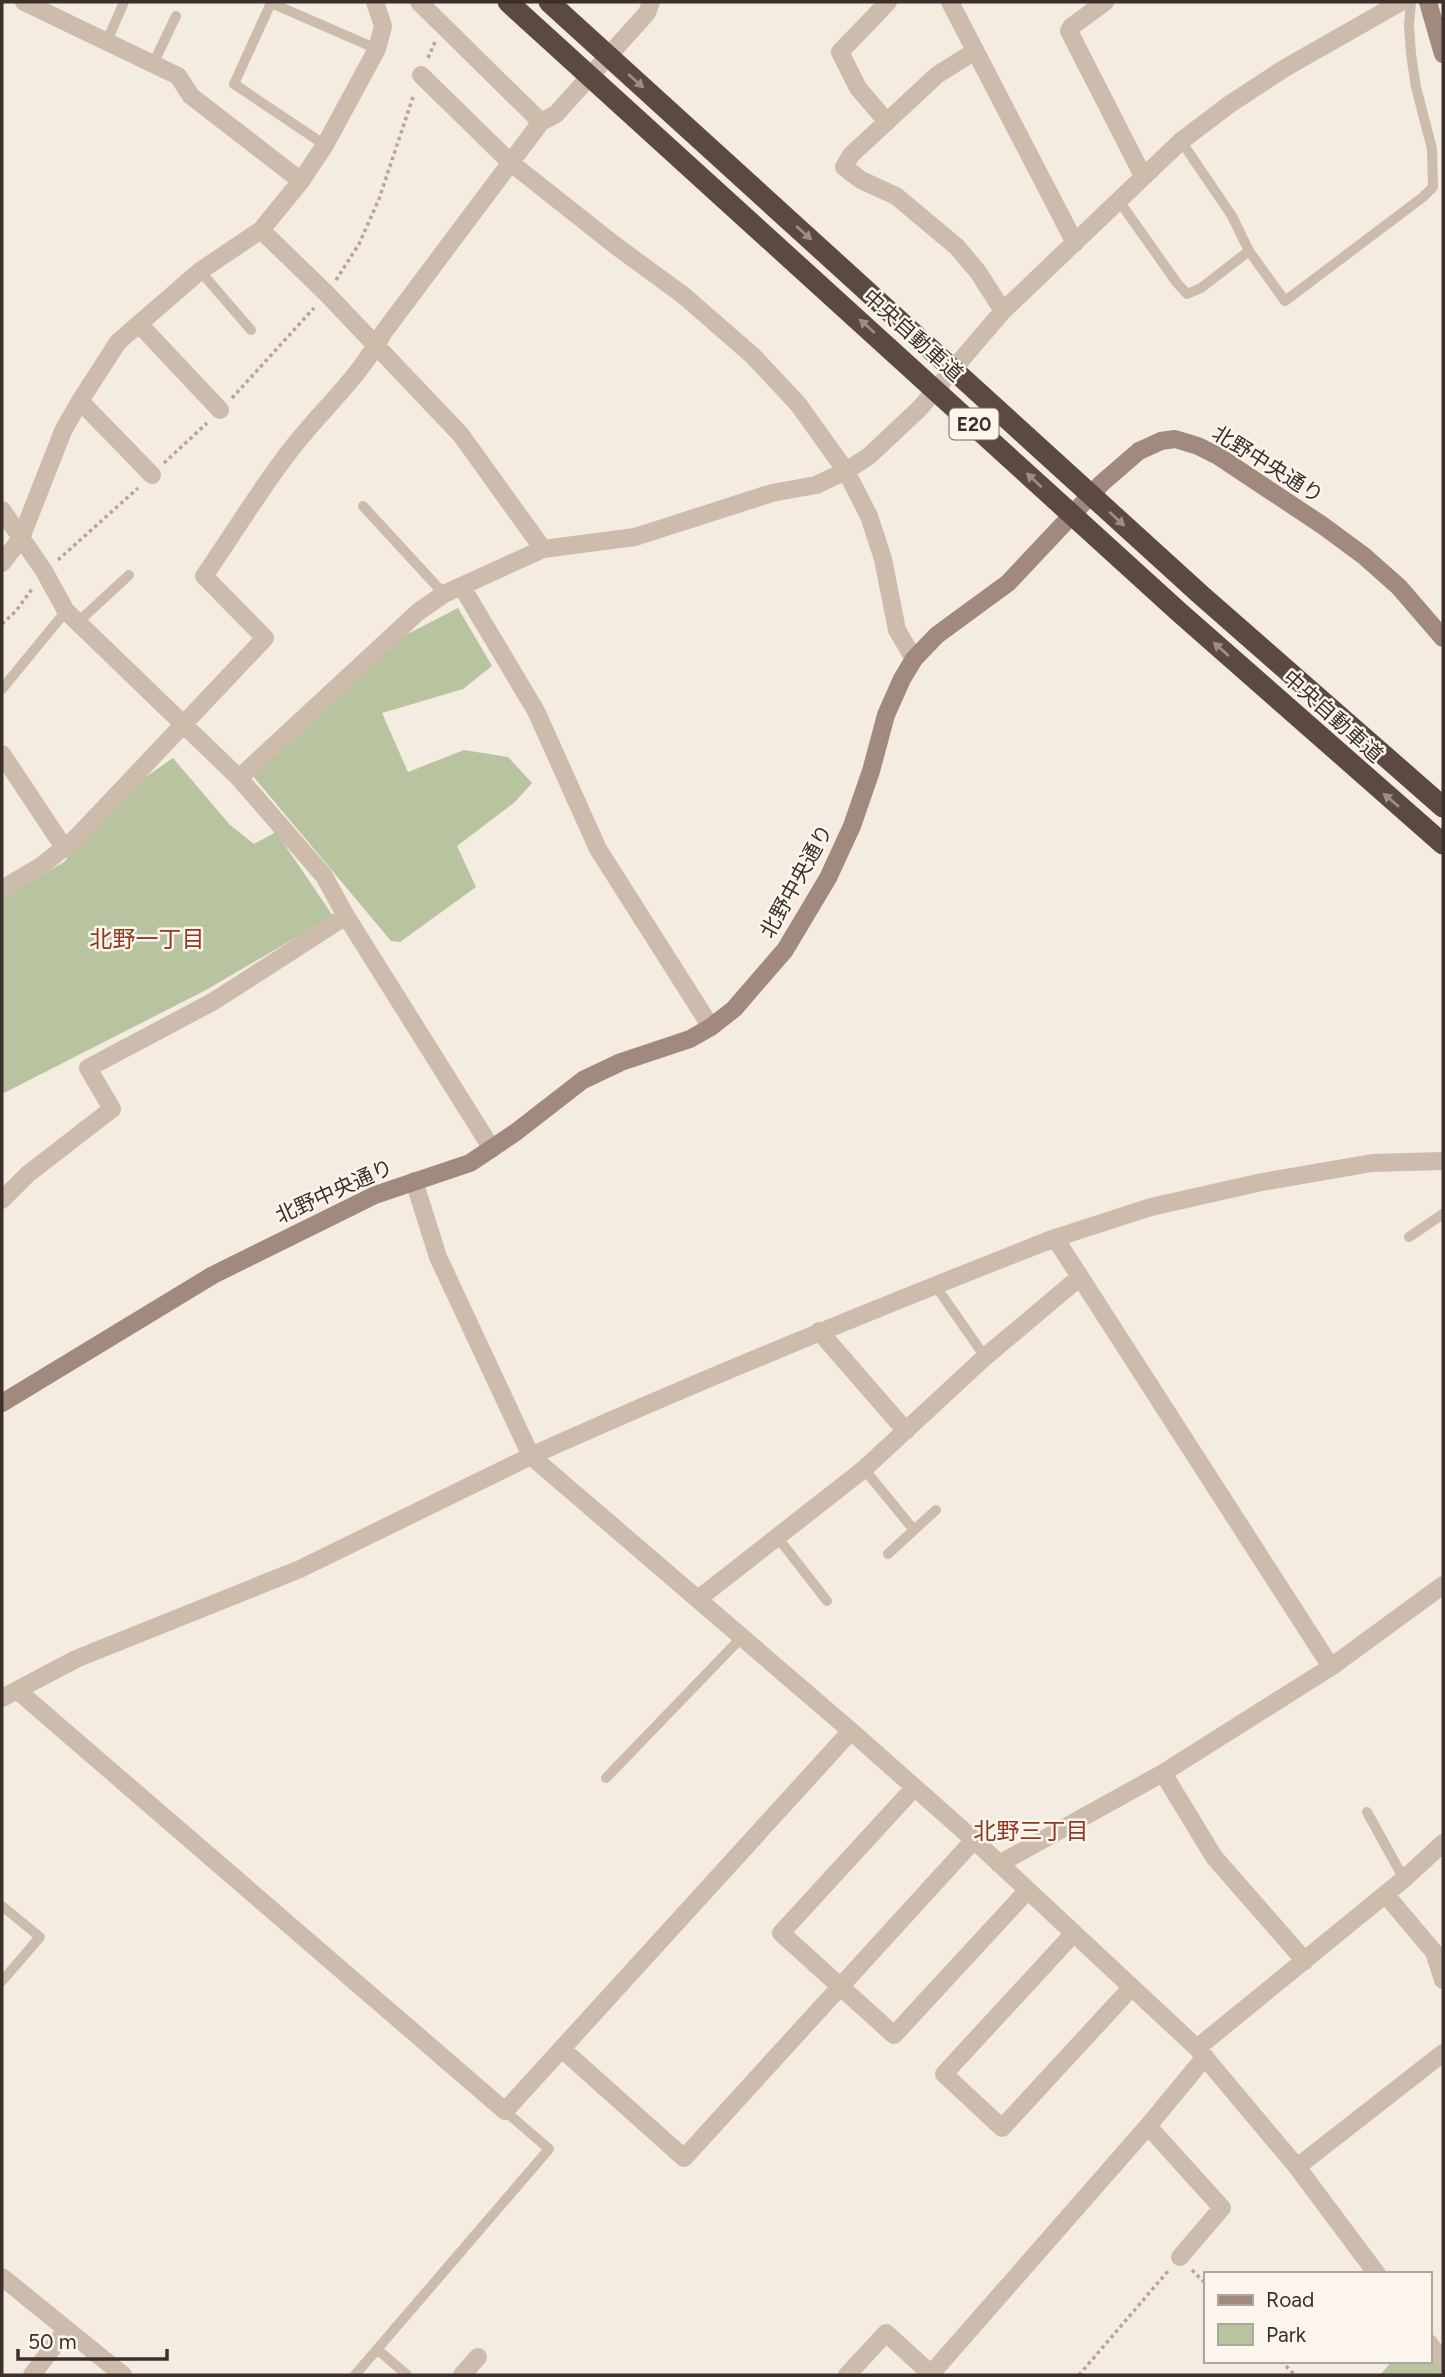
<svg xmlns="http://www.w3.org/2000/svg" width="1445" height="2377" font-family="Figtree,'Noto Sans JP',sans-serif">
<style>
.green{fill:#b8c4a0}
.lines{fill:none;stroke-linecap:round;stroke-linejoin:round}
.path{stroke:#b9a596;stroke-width:3.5;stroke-dasharray:3.5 3.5;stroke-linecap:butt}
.lane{stroke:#cdbbac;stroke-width:10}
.street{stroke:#cdbbac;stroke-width:18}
.secondary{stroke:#a18a7d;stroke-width:18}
.highway-bridge{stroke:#5c4a42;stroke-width:21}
.oneway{fill:#9c8e87}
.labels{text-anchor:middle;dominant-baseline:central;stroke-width:5;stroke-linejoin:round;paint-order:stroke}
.shield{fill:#fbf5ee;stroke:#756b66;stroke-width:2}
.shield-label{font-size:19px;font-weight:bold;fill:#3b302b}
.street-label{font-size:21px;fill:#3b302b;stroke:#fbf5ee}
.neighbourhood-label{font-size:23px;fill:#8c3b22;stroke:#fbf5ee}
</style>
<rect width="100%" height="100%" fill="#f4ebe1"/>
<path class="green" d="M458,608L492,666L463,689L382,713L408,772L464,750L508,757L532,783L515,802L457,846L476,887L400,942L391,941L253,776L392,642Z
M173,758L230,825L254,844L276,832L333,916L206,990L2,1094V899L64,862L130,788Z
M1429,2353L1443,2371V2375H1380L1392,2361H1429Z"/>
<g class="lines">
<path class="path" d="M428,58L435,42
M336,280L359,244L379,199L414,94
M232,398L314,308
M164,463L207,423
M58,560L138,488
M2,624L16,611L32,589
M1192,2270L1205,2283
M1281,2361L1295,2375
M1079,2375L1168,2271"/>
<path class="lane" d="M107,41L124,2
M153,64L176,16
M1181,141L1232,216L1249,251L1285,301L1423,197L1433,187L1432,149L1416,87L1411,54L1409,25L1411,2
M325,145L234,84L271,3L377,49
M1119,201L1177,283L1187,294L1201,288L1249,251
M200,271L251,330
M363,506L444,594
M77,623L129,575
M2,689L66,611
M1409,1237L1443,1214
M935,1285L985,1357
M864,1469L914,1530L888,1554
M914,1530L936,1510
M778,1538L827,1601
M606,1778L742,1637
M1367,1812L1404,1879
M2,1906L40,1937L2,1981
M377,2349L407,2375
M355,2375L549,2149L505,2111"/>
<path class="street" d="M24,2L178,76L191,96L301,181
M950,2L1075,243
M1105,2L1071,27L1069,31L1143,176
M975,51L937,75L851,155L844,167L861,180L896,196L957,247L978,272L1003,311
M421,75L511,163L616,246L683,295L753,356L798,404L846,471L869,516L883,559L897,630L914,659
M541,122L556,114L647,13L651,2
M887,122L858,88L840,52L888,2
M261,230L327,294L461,435L543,549
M139,324L220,410
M80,401L152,475
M2,510L44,571L66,611L239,778
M2,563L21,538L63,431L80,401L118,342L200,271L261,230L301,181L325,145L377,49L383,26L375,2
M462,587L536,711L598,849L711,1027
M2,754L65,849
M2,889L41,866L75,839L265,638L204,576C232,536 257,494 286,456C317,414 359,379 383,333L541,122L419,2
M346,916L324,876L239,778L418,612L444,594L543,549L635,537L772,493L816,485L846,471L869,456L920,408L1003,311L1181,141L1230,104L1285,68L1401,2
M414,1181L438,1257L531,1456C704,1378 879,1307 1055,1238
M2,1200L28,1174L112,1109L88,1068L214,1001L346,916L492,1149
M819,1331L906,1431
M698,1599L864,1469L985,1357L1080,1277
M1331,1667L1055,1238L1151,1207L1262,1182L1372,1163L1443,1161
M18,1691L505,2111L851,1731
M2,1698L76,1659L300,1569L531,1456L851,1731L974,1840L1197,2048L1297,2167L1377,2274
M1163,1773L1214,1857L1305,1961
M914,1788L781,1933L894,2035L1028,1890
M999,1864L1163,1773L1331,1667L1443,1585
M1385,1894L1434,1952L1443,1980
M1074,1933L944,2074L1002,2128L1131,1988
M1197,2048L1404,1879L1443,1843
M562,2049L684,2158L974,1840
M1148,2126L1222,2208L1180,2257
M1297,2167L1443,2053
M2,2277L123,2375
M1429,2343L1443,2362
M32,2375L66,2330
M462,2375L478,2357
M847,2375L886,2333L931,2374L1148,2126L1205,2057"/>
<path class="secondary" d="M1428,2L1443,54
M2,1403L213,1275L375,1195L470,1163L516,1132L583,1080L621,1062L690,1039L711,1027L734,1009L785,950L828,878L852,826L871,771L886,715L902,679L914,659L937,635L1008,583L1102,483L1139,451L1161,441L1175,439L1198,446L1218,456L1322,525L1364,556L1399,587L1443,638"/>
<path class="highway-bridge" d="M508,2L1179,612L1443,844
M549,2L1201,595L1443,807"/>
</g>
<defs><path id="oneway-solid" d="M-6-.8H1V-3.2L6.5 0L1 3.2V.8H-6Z" transform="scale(1.75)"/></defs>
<g class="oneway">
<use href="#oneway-solid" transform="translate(636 81) rotate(42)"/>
<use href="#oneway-solid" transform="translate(804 233) rotate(42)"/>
<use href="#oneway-solid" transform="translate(867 326) rotate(-138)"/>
<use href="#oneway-solid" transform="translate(1034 480) rotate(-137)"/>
<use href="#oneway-solid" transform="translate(1117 519) rotate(43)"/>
<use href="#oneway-solid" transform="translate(1221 649) rotate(-138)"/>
<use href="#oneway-solid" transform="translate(1391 800) rotate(-140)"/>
</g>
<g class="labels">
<rect class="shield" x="949.5" y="408.5" width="49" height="31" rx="5"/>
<g class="shield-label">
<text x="974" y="424">E20</text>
</g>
<g class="street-label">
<text transform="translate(913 335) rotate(42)">中央自動車道</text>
<text transform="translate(1268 464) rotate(32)">北野中央通り</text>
<text transform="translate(1333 716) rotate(42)">中央自動車道</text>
<text transform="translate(796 881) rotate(-61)">北野中央通り</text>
<text transform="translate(334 1191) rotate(-24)">北野中央通り</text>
</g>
<g class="neighbourhood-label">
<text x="147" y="939">北野一丁目</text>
<text x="1031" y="1831">北野三丁目</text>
</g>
</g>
<rect width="1445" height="2377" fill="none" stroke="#3b302b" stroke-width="7"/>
<rect x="1204" y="2272" width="228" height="91" fill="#fbf5ee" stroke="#aea6a0" stroke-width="2"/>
<rect x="1218" y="2295" width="35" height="10" fill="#a18a7d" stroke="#aea6a0" stroke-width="2"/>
<text x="1266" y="2307" font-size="21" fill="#3b302b">Road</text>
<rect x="1218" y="2324" width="35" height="21" fill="#b8c4a0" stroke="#aea6a0" stroke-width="2"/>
<text x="1266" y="2342" font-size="21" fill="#3b302b">Park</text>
<path d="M18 2349v10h149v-10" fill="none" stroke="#3b302b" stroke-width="3.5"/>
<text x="28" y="2349" font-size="21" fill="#3b302b" stroke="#fbf5ee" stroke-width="5" paint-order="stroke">50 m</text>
</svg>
